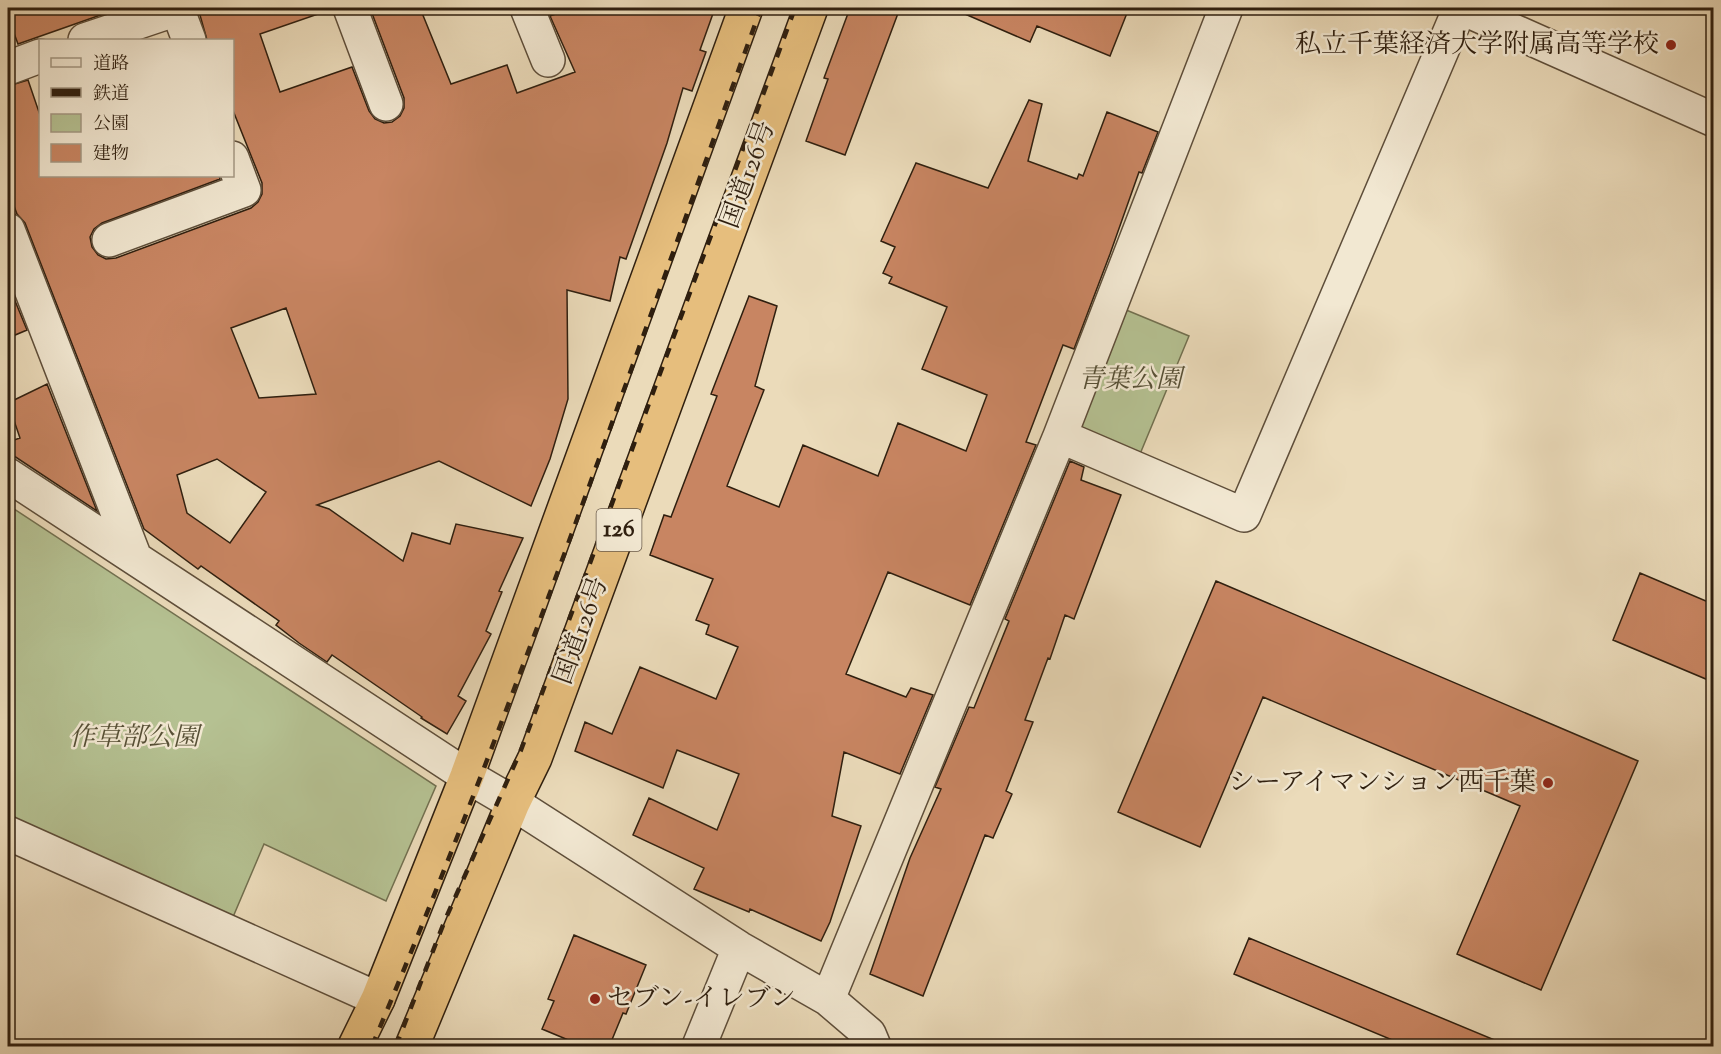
<svg xmlns="http://www.w3.org/2000/svg" width="1721" height="1054" font-family="'Sorts Mill Goudy','Noto Serif JP',serif">
<style>
.green{fill:#b5c192;stroke:#727050;stroke-width:1.5}
.building{fill:#c88562;stroke:#2f1f0f;stroke-width:1.5;fill-rule:evenodd}
.lines{fill:none;stroke-linecap:round;stroke-linejoin:round}
.minor-casing{stroke:#5e4e3a;stroke-width:36}
.highway-casing{stroke:#2f1f0f;stroke-width:36}
.minor{stroke:#f2e8d2;stroke-width:33}
.highway{stroke:#e6be7d;stroke-width:33}
.rail{stroke:#2f1f0f;stroke-width:4.5;stroke-dasharray:10 10;stroke-linecap:butt}
.poi-dot{fill:#8f2418;stroke:#f2e8d2;stroke-width:2}
.labels{text-anchor:middle;dominant-baseline:central;stroke-width:5;stroke-linejoin:round;paint-order:stroke}
.shield{fill:#f2e8d2;stroke:#6a5b4a;stroke-width:1.5}
.shield-label{font-size:24px;font-weight:bold;fill:#2f1f0f}
.poi-label{font-size:26px;fill:#2f1f0f;stroke:#f2e8d2;text-anchor:end}
.street-label{font-size:26px;fill:#2f1f0f;stroke:#f2e8d2}
.park-label{font-size:26px;font-style:italic;fill:#575036;stroke:#f2e8d2}
</style>
<rect width="100%" height="100%" fill="#ebdbba"/>
<filter id="stains"><feTurbulence type="fractalNoise" baseFrequency=".00333" numOctaves="4"/><feColorMatrix values="0 0 0 0 .2 0 0 0 0 .09 0 0 0 0 .02 0 0 0 .5 -.17"/></filter>
<radialGradient id="worn" r=".72"><stop offset=".6" stop-color="#630" stop-opacity="0"/><stop offset="1" stop-color="#630" stop-opacity=".3"/></radialGradient>
<path class="green" d="M1119,307L1189,336L1140,454L1070,425Z
M8,505L436,786L386,901L264,844L233,917L8,821Z"/>
<path class="building" d="M8,8H111L112,11L18,44L8,17Z
M198,8H324V12L260,34L280,92L352,67L369,111L375,119L384,123L392,122L400,116L404,108V98L370,8H420L451,84L507,65L517,93L575,72L550,16L573,8H715L700,50L706,52L692,91L683,88L667,143L626,259L620,257L610,301L567,290L568,399L550,459L531,506L439,461L317,505L329,509L403,561L412,533L450,544L456,524L523,538L499,591L502,592L486,631L491,634L458,696L466,701L447,734L421,718L422,717L332,655L327,662L299,643L276,625L279,621L201,566L198,569L144,529L25,223L17,214L8,190V86L28,80L40,115V176H219L220,179L102,223L94,229L90,237L92,247L98,255L106,259L116,258L251,208L258,202L262,194V183L232,108V40H207ZM286,308L316,394L259,398L231,328ZM217,459L266,492L230,543L187,513L177,475Z
M850,8H900L845,155L806,141L828,79L824,78Z
M951,8H1129L1110,56L1037,26L1030,42Z
M1029,100L1042,104L1028,161L1077,179L1079,174L1083,176L1107,112L1158,132L1142,173L1139,172L1110,254L1074,349L1063,345L1026,442L1036,445L970,605L888,572L846,674L906,697L911,688L933,695L900,774L844,752L832,816L861,826L830,922L821,941L750,909L749,912L694,889L704,868L633,835L649,798L717,830L739,774L677,750L663,788L575,751L585,722L612,734L640,667L716,699L738,647L706,634L709,625L696,620L713,579L650,555L664,515L671,517L717,396L711,394L749,296L777,306L755,386L764,390L727,486L779,507L803,445L878,476L898,423L966,451L987,395L922,369L947,307L889,283L892,277L883,273L895,247L881,241L916,163L988,188Z
M11,291L27,330L8,338V292Z
M47,384L97,511L8,452V442L20,438L8,403Z
M1070,461L1084,467L1081,480L1121,495L1074,619L1065,615L1050,659L1048,658L1025,720L1033,722L1006,791L1012,794L993,838L985,835L923,996L870,974L910,858L941,789L935,787L969,707L974,708L1009,621L1005,619Z
M1640,573L1713,604V682L1613,640Z
M1216,581L1638,761L1541,990L1457,954L1520,806L1263,697L1200,847L1118,812Z
M574,935L646,965L626,1014L623,1013L609,1047H585L542,1029L554,1001L548,999Z
M1249,938L1509,1046V1047H1409L1234,974Z"/>
<g class="lines">
<defs>
<path id="minor" d="M177,8L189,40
M350,8L386,104
M527,8L548,60
M1462,8L1714,120
M85,40L180,8
M8,68L40,56
M8,230L135,558
M109,240L244,190L232,158
M1060,436L1244,515L1460,8
M8,475L467,776L513,803L739,948L828,999L869,1034L874,1046
M8,833L378,999
M828,999L1060,436L1226,8
M699,1046L739,948"/>
<path id="highway" d="M355,1046L378,999L467,776L746,8
M412,1046L513,803L535,758L811,8"/>
</defs>
<use href="#minor" class="minor-casing"/>
<use href="#highway" class="highway-casing"/>
<use href="#minor" class="minor"/>
<use href="#highway" class="highway"/>
<path class="rail" d="M372,1046C516,706 635,355 761,8
M396,1046L445,920L521,750L795,8"/>
</g>
<g class="poi-dot">
<circle cx="1671" cy="45" r="6"/>
<circle cx="1548" cy="783" r="6"/>
<circle cx="595" cy="999" r="6"/>
</g>
<g class="labels">
<rect class="shield" x="596.5" y="509" width="45" height="42" rx="4.5"/>
<g class="shield-label">
<text x="619" y="530">126</text>
</g>
<g class="poi-label">
<text x="1659" y="45">私立千葉経済大学附属高等学校</text>
<text x="1536" y="783">シーアイマンション西千葉</text>
<text x="607" y="999" text-anchor="start">セブン-イレブン</text>
</g>
<g class="street-label">
<text transform="translate(749 175) rotate(-70)">国道126号</text>
<text transform="translate(582 631) rotate(-70)">国道126号</text>
</g>
<g class="park-label">
<text x="1130" y="380">青葉公園</text>
<text x="134" y="738">作草部公園</text>
</g>
</g>
<rect width="1721" height="1054" fill="none" stroke="#ebdbba" stroke-width="30"/>
<rect x="9" y="9" width="1703" height="1036" fill="none" stroke="#2f1f0f" stroke-width="3"/>
<rect x="15" y="15" width="1691" height="1024" fill="none" stroke="#2f1f0f" stroke-width="1.5"/>
<rect x="39" y="39" width="195" height="138" fill="#f2e8d2" stroke="#a49884" stroke-width="1.5"/>
<rect x="51" y="58" width="30" height="9" fill="#f2e8d2" stroke="#a49884" stroke-width="1.5"/>
<text x="93" y="69" font-size="18" fill="#2f1f0f">道路</text>
<rect x="51" y="88" width="30" height="9" fill="#2f1f0f" stroke="#a49884" stroke-width="1.5"/>
<text x="93" y="99" font-size="18" fill="#2f1f0f">鉄道</text>
<rect x="51" y="114" width="30" height="18" fill="#b5c192" stroke="#a49884" stroke-width="1.5"/>
<text x="93" y="129" font-size="18" fill="#2f1f0f">公園</text>
<rect x="51" y="144" width="30" height="18" fill="#c88562" stroke="#a49884" stroke-width="1.5"/>
<text x="93" y="159" font-size="18" fill="#2f1f0f">建物</text>
<rect width="100%" height="100%" filter="url(#stains)"/>
<rect width="100%" height="100%" fill="url(#worn)"/>
</svg>
